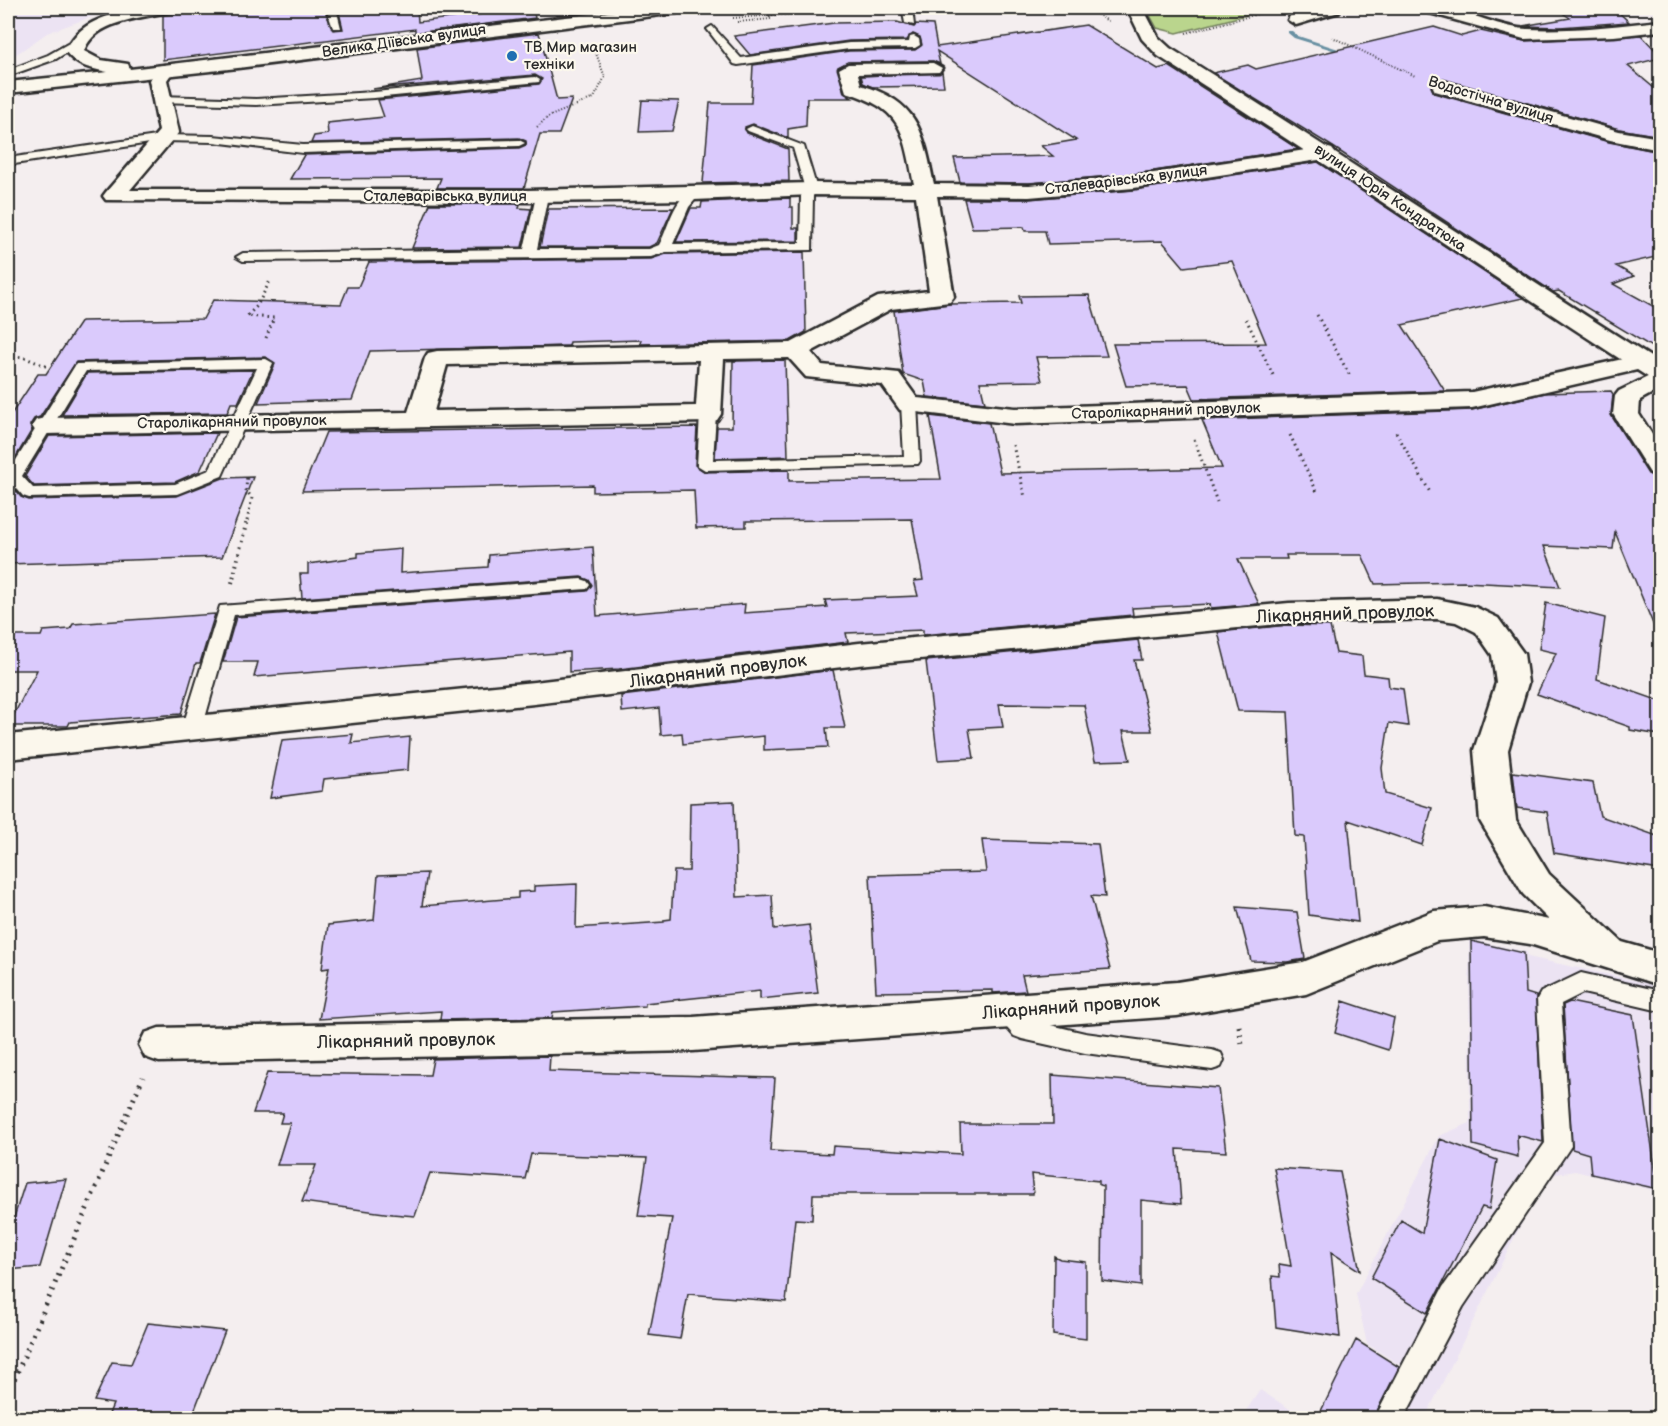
<svg xmlns="http://www.w3.org/2000/svg" width="1668" height="1426" font-family="'Balsamiq Sans',sans-serif">
<style>
.built{fill:#ece3f3}
.green{fill:#bad58d;stroke:#72805c;stroke-width:1.5}
.lines{fill:none;stroke-linecap:round;stroke-linejoin:round}
.stream{fill:#6890a2;fill-rule:evenodd}
.building{fill:#dacafc;stroke:#2b2b2b;stroke-width:1.5}
.service-casing{stroke:#2b2b2b;stroke-width:4}
.minor-casing{stroke:#2b2b2b;stroke-width:5}
.tertiary-casing{stroke:#2b2b2b;stroke-width:5}
.secondary-casing{stroke:#2b2b2b;stroke-width:5}
.path-far3{stroke:#2b2b2b;stroke-width:2;stroke-dasharray:1 2;stroke-linecap:butt}
.path-far2{stroke:#2b2b2b;stroke-width:3;stroke-dasharray:1.5 4;stroke-linecap:butt}
.path-far1{stroke:#2b2b2b;stroke-width:4;stroke-dasharray:1.5 4.5;stroke-linecap:butt}
.path{stroke:#2b2b2b;stroke-width:5;stroke-dasharray:2 6;stroke-linecap:butt}
.service{fill:#fbf7ec;fill-rule:evenodd}
.minor{fill:#fbf7ec;fill-rule:evenodd}
.tertiary{fill:#fbf7ec;fill-rule:evenodd}
.secondary{fill:#fbf7ec;fill-rule:evenodd}
.poi-dot{fill:#1f6fb2;stroke:#fbf7ec;stroke-width:2}
.labels{text-anchor:middle;dominant-baseline:central;stroke-width:4.5;stroke-linejoin:round;paint-order:stroke}
.far-street-label{font-size:15px;fill:#2b2b2b;stroke:#fbf7ec}
.far-poi-label{font-size:15px;fill:#2b2b2b;stroke:#fbf7ec;text-anchor:start}
.street-label{font-size:18px;fill:#2b2b2b;stroke:#fbf7ec}
</style>
<rect width="100%" height="100%" fill="#f4eeef"/>
<filter id="ink" filterUnits="userSpaceOnUse"><feTurbulence type="fractalNoise" baseFrequency=".0167" numOctaves="2"/><feDisplacementMap in="SourceGraphic" scale="12" xChannelSelector="R" yChannelSelector="G"/><feConvolveMatrix kernelMatrix="1 2 1 2 8 2 1 2 1" color-interpolation-filters="sRGB"/></filter>
<g filter="url(#ink)">
<path class="built" d="M62,8L110,10L47,33L8,60V13Z
M1469,939L1527,952L1528,957L1660,986V1192L1575,1171L1545,1176L1425,1418H1381L1403,1367L1367,1344L1356,1294L1439,1136L1470,1123Z
M1260,1390L1304,1418H1241Z"/>
<path class="green" d="M1146,8H1273L1177,33L1157,28Z"/>
<g class="lines">
<path class="stream" d="M1288,31H1292L1298,36L1357,55L1352,56L1294,38L1288,33Z
M1443,93H1447L1489,106L1484,107L1443,95Z
M1502,109L1533,115L1536,117L1533,119L1500,112V110Z
M1567,126L1601,135L1602,137L1598,139L1565,129V127Z
M1602,136L1628,141L1629,143L1625,145L1602,140Z
M1637,144L1660,148V152L1637,148Z"/>
</g>
<path class="building" d="M233,8H324L333,30L343,29L338,8H417L418,22L533,8L535,18L415,33V29L163,60V15Z
M1555,8H1614L1629,22L1560,27L1522,26L1570,18Z
M897,22L914,27L916,24L933,25L937,47L1086,25L1158,69L1169,66L1298,149L1134,174L1029,183L960,182L954,158L1053,156L1041,146L1076,140L937,51L940,64L933,61L848,62L838,67L844,93L852,98H807L806,126L788,129V138L753,124L745,127L747,133L788,149L789,181L703,183L710,103H751L753,65L849,51L915,50L922,45L920,37L913,34L907,40L849,41L750,55L734,36L834,23Z
M1434,27L1462,36L1481,31L1524,41L1641,35L1660,55V58L1628,66L1660,93V136L1619,129L1443,79L1434,81L1431,86L1434,93L1609,142L1660,152V256L1616,266L1634,276L1613,284L1660,310V352L1559,291L1553,292L1333,147L1213,73L1248,65L1256,69Z
M539,33L557,100L572,99L559,134H540L524,188H437L441,178L290,179L304,155L519,148L526,145V141L519,138L311,143L314,136L328,134L327,123L384,117L378,100L539,84L542,79L535,75L373,89L422,81L417,48Z
M942,72L944,86L872,87L863,83L861,76Z
M642,100L679,101L672,131L639,132Z
M1318,162L1523,298L1402,325L1445,391L1194,399L1188,385L1126,386L1113,344L1266,343L1232,261L1184,267L1162,241L1048,244L1045,231H1025L1024,227L972,228L964,199H1029L1134,190Z
M790,198V207H793V228H798V241L676,242L691,208H701L702,202Z
M430,204H520L519,208L531,209L522,247L412,248Z
M673,208L657,243L649,247H540L548,209Z
M804,252L806,332L790,341L640,344L641,340L570,342L569,346L370,351L352,400L258,403L275,364L266,357L76,362L40,417L34,419L30,425L32,430L8,470V419L38,374H46L81,321L203,319L213,300L341,304L348,287H358L369,262L651,259L666,254Z
M1089,295L1107,356L1036,357L1042,381L980,382L985,403L927,397L924,381L903,374L894,311L950,304L1021,303L1019,296Z
M785,360L788,456L715,458L717,427H732L733,361Z
M253,370L238,403H231L227,413L62,415L87,373Z
M1611,391L1613,394L1611,415L1648,474L1660,477V641L1615,532L1613,549L1544,546L1560,587L1464,582L1375,584L1362,555H1286L1287,559H1238L1259,604L1211,608L1210,604L1132,608L1133,615L923,635V630L846,633L848,642L619,669L569,672V652L254,677L258,662H223L236,617L587,591L592,585L589,580L581,577L302,598L300,574H308V564L358,557V553L401,549L400,573L488,567L489,555L593,547L597,616L745,604L744,613L827,607L825,600L918,596L914,581L923,580L912,519L746,521V527L696,528L694,490L593,492V485L302,491L326,432L697,427L695,465L705,472L789,470V481L941,479L930,416L989,423L1000,473L1222,468L1202,420L1472,410L1545,393Z
M217,433L200,471L175,482L34,486L25,476L49,436Z
M253,477L222,557L8,564V481L21,497L29,500L177,496L223,478Z
M1546,603L1605,618L1597,679L1660,701V735L1630,730V727L1537,694L1556,653L1539,649Z
M215,614L200,663H196L181,714L70,722L68,726H8L37,670H8V636H41L43,631L70,629L73,624Z
M1289,625L1330,626L1336,653L1362,656L1364,674L1388,677L1389,687L1403,689L1408,726L1389,723L1382,768L1385,794L1432,808L1422,845L1348,820L1358,922L1309,915L1304,837L1295,836L1288,712L1238,711L1218,632Z
M1138,640L1142,660H1134L1152,731H1123L1130,760L1095,761L1084,705L999,704L1003,727L969,729L974,758L938,760L926,661Z
M833,670L845,728H826L828,747L764,750V736L683,744L682,733L661,735L659,708L622,712L621,696Z
M353,734L351,743L410,737L408,770L324,779L322,791L270,798L282,740Z
M1513,772L1593,783L1600,816L1660,837V870L1554,853L1547,812L1517,808Z
M734,801L737,897L772,895L774,929L809,925L818,993L760,999V991L645,1003V1006L553,1012L552,1018L440,1020L441,1011L319,1019L329,968L322,969L328,925L374,920L378,875L427,873L422,906L518,898V892L534,891V886L577,884L576,928L664,922V920L671,919L674,871H689L690,803Z
M982,840L1098,844L1105,897L1091,896L1110,969L1022,975L1026,991L993,993V990L876,992L870,875L986,872Z
M1237,907L1297,912L1305,959L1287,962L1251,961Z
M1471,941L1524,953L1526,993L1536,996L1543,1142L1517,1135L1518,1157L1473,1145Z
M1343,1001L1394,1018L1388,1050L1335,1033Z
M1570,1002L1633,1015L1658,1189L1591,1174L1589,1154L1572,1149L1563,1005Z
M550,1056L549,1071L775,1078L770,1151L832,1154L833,1146L961,1154L960,1124H1053L1052,1075L1218,1088L1226,1152L1177,1149L1181,1204L1141,1200V1286L1102,1281L1103,1186L1099,1185V1181L1031,1174L1033,1194H813L812,1220L795,1219L786,1302L688,1294L680,1339L649,1335L672,1218L638,1216L647,1158L531,1154L525,1179L430,1173L415,1216L392,1214L302,1202L316,1165H277L290,1123H280L283,1113H253L267,1073L430,1075L433,1059Z
M1440,1139L1497,1160L1489,1209L1482,1207L1427,1313L1371,1278L1401,1220L1422,1233Z
M1274,1168L1340,1172L1360,1271L1331,1252L1340,1337L1276,1327L1272,1276L1280,1277L1279,1264L1291,1266Z
M66,1179L40,1267L8,1270V1236L25,1183Z
M1054,1256L1060,1259L1086,1262V1339L1053,1335Z
M148,1323L225,1331L191,1419H107L113,1404L94,1401L112,1362L131,1364Z
M1356,1340L1399,1367L1373,1419H1317Z"/>
<g class="lines">
<defs>
<path id="service" d="M326,8H336L341,28H333Z
M902,8H912L914,25L905,23Z
M712,26L741,58L849,43L909,42L910,37L914,36L919,39L920,45L915,48L849,49L738,65L734,64L707,29Z
M71,42L80,44L56,59L8,76V70L48,55Z
M535,77L540,80L539,82L374,98L256,105L160,102L154,99L160,96L256,99L374,92Z
M752,126L804,146L817,189L813,196L812,250L666,252L651,257L243,261L236,257L243,253L524,249L536,196L542,192L548,196L537,249H649L659,245C669,228 673,197 694,190L700,194L689,207L673,244L800,243L801,196L805,189L793,148L748,131L746,129Z
M163,135L213,136L303,145L519,140L525,143L519,146L303,153L213,142L163,141L8,165V158Z
M266,359L273,363L222,476L177,494L29,498L23,496L8,478V473L76,364ZM257,368L209,470L175,484L33,488L22,476L86,371Z
M909,399L917,404L920,461L918,464L705,470L697,465L700,414L708,409L716,414L713,460L904,456L901,404Z
M581,579L587,581L590,585L587,589L234,615L202,729L199,734H185L182,729L220,606Z
M1581,973L1660,991V1011L1583,993L1561,1004L1571,1146L1463,1307L1404,1418H1375L1443,1287L1545,1143L1537,999L1541,992Z
M1005,1002L1013,1005L1029,1020L1085,1033L1212,1050L1221,1053L1224,1060L1221,1067L1212,1070L1085,1053L1022,1039L1014,1036L993,1012L997,1005Z"/>
<path id="minor" d="M1318,8H1341L1339,12L1296,25L1288,20L1290,16Z
M1424,8C1460,4 1491,27 1527,29C1570,31 1616,26 1660,21V31L1614,36L1524,39L1426,12Z
M933,63L942,68L939,72L858,74L861,85C918,102 923,130 934,184L1029,185L1134,176L1325,147L1332,149L1335,153L1332,157L1325,159L1134,188L1029,197L937,196L954,297L950,302L891,309L811,352L822,365L899,373L917,398L1015,408L1472,392L1641,355L1650,357L1653,362L1650,367L1472,408L1015,424L900,410L882,385L806,377L789,358L724,359L721,414L717,420L708,422L45,434L36,432L32,426L36,420L45,418L408,412L425,358L428,353L437,351L791,343L878,297L929,291L916,196L811,195L694,200L528,202L106,200L103,196L106,192L159,131L149,80L159,66L165,65L174,70L167,80L179,132L130,190H528L811,183L914,184C904,131 902,109 846,92L839,69L848,64ZM699,360L696,406L434,411L447,365Z
M1442,81L1619,131L1660,138V150L1610,140L1435,91L1433,87L1435,83Z
M1660,371V389L1640,400L1639,414L1660,447V475L1650,473L1613,414L1615,396L1619,391Z
M1437,599L1475,607L1498,618L1524,654L1528,683L1508,750L1516,820L1549,874L1622,942L1660,953V985L1530,944L1484,937L1437,941L1306,994L1177,1016L693,1051L159,1062L145,1057L139,1045L145,1033L159,1028L693,1017L1177,982L1303,962L1434,911L1484,907L1549,920L1523,894L1480,821L1474,750L1496,683L1492,655L1476,632L1456,622L1437,619L1289,623L859,665L534,704L8,759V735L534,682L859,643L1289,603Z"/>
<path id="tertiary" d="M1127,8H1143L1158,37L1170,48C1335,151 1496,259 1660,363V381L1651,379C1486,273 1324,161 1158,56L1142,39Z"/>
<path id="secondary" d="M138,8H169L167,12C141,18 94,21 84,51L101,60L128,64L130,69L641,8H685L677,13L238,68L8,93V82L108,72C92,69 76,66 66,52C77,21 110,15 138,8Z"/>
</defs>
<use href="#service" class="service-casing"/>
<use href="#minor" class="minor-casing"/>
<use href="#tertiary" class="tertiary-casing"/>
<use href="#secondary" class="secondary-casing"/>
<path class="path-far3" d="M1087,8L1108,21
M733,18L884,8
M737,22L771,19L765,8
M1186,33L1269,11
M1332,37L1415,76
M537,127L548,117L594,98L605,77L592,43"/>
<path class="path-far2" d="M1317,315L1350,376
M1246,319L1274,377
M266,338L274,318L247,316L257,306L270,281
M8,355L23,357L48,367
M1396,432L1431,494
M1290,435L1318,494
M1194,439L1217,502
M1013,445L1025,497
M247,521L252,498L246,490L247,475"/>
<path class="path-far1" d="M232,583L247,520"/>
<path class="path" d="M1239,1026L1242,1045
M8,1394L143,1077"/>
<use href="#service" class="service"/>
<use href="#minor" class="minor"/>
<use href="#tertiary" class="tertiary"/>
<use href="#secondary" class="secondary"/>
</g>
</g>
<circle class="poi-dot" cx="512" cy="56" r="6"/>
<g class="labels">
<g class="far-street-label">
<text transform="translate(404 41) rotate(-8)">Велика Діївська вулиця</text>
<text transform="translate(1491 100) rotate(17)">Водостічна вулиця</text>
<text transform="translate(1126 180) rotate(-7)">Сталеварівська вулиця</text>
<text x="445" y="196">Сталеварівська вулиця</text>
<text transform="translate(1390 198) rotate(34)">вулиця Юрія Кондратюка</text>
<text transform="translate(1166 411) rotate(-2)">Старолікарняний провулок</text>
<text transform="translate(232 422) rotate(-1)">Старолікарняний провулок</text>
</g>
<g class="far-poi-label">
<text x="524" y="47">ТВ Мир магазин<tspan x="524" dy="17">техніки</tspan></text>
</g>
<g class="street-label">
<text transform="translate(1345 614) rotate(-2)">Лікарняний провулок</text>
<text transform="translate(718 671) rotate(-7)">Лікарняний провулок</text>
<text transform="translate(1071 1007) rotate(-4)">Лікарняний провулок</text>
<text transform="translate(406 1041) rotate(-1)">Лікарняний провулок</text>
</g>
</g>
<rect width="1668" height="1426" fill="none" stroke="#fbf7ec" stroke-width="30"/>
<rect x="15" y="15" width="1638" height="1396" fill="none" stroke="#2b2b2b" stroke-width="2" filter="url(#ink)"/>
</svg>
